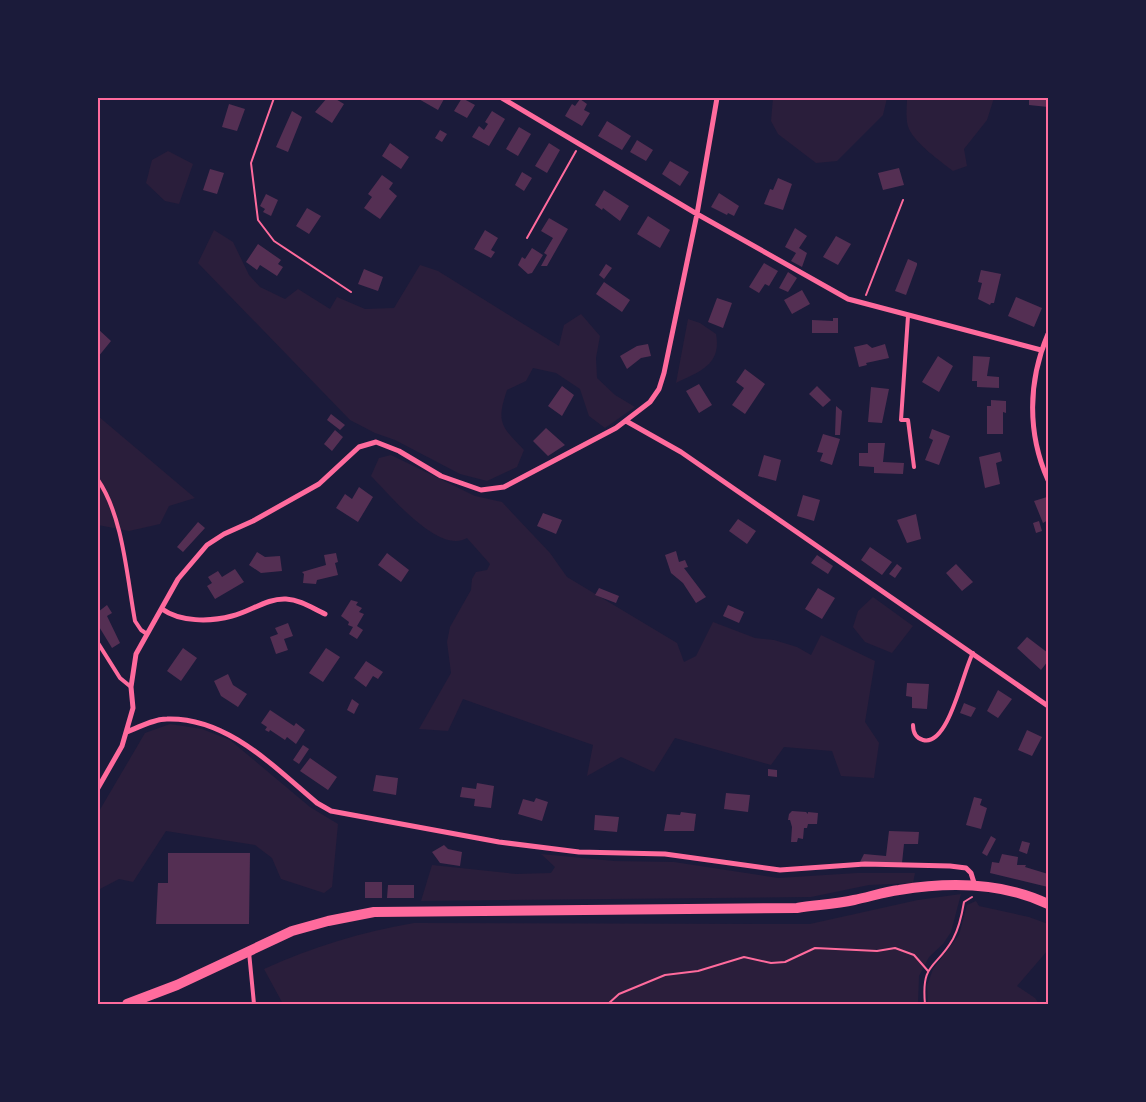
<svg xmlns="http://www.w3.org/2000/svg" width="1146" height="1102" font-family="Figtree,sans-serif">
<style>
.green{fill:#2a1e3b}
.building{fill:#542f53}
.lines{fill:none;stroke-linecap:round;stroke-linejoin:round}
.path{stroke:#ff6b9d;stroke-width:2}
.service{stroke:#ff6b9d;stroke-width:4}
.minor{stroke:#ff6b9d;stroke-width:5}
.secondary{stroke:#ff6b9d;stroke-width:10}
.neatline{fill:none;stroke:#ff6b9d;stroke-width:2}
</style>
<rect width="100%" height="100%" fill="#1b1b3a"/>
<path class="green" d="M773,98H887L883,115L837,161L816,163L778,134L771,121Z
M907,98H994L987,120L964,149L967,166L953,171C940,161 916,144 909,129C905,120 907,107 907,98Z
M168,151L193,164L179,204L165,201L146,183L152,160Z
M214,230L233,242L249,275L260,287L285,299L298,289L330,309L337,297L365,309L394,308L420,265L438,271L559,346L564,325L581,314L600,336L596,358L597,378L615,395L635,407L605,428L589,416L580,389L556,373L533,368L526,381L507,390C496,423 501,426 524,450L517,467L487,481L460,474L395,440L375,433L350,420L198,263Z
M688,319L700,323L716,334C722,365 699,372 676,383Z
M98,416L195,498L169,506L160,524L129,531L98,525Z
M391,455L475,496L502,502L550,553L567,577L677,643L684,662L696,656L713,622L755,638L774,640L797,647L811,655L821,635L875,661L865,722L879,743L874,778L841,776L832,751L784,747L771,765L675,738L654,772L621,757L587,776L593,745L463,699L448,731L419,729L451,673L447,642L450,627L471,590L472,579L476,572L487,570L490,564L467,538C439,555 390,495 371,476L379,458Z
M873,597L913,626L892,653L865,642L853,627L858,611Z
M170,724L202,729L230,740L310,807L338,824L332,887L324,893L281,879L272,858L255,845L166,831L133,882L119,879L98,890V813L145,733Z
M541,854L614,861L674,862L778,878L857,873H915L913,883L869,885L811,897L421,901L432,865L516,874L551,873L555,867Z
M961,894L951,932L943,944L929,957L919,976L918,1004H283L264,969C313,947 360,932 414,923L810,924L918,900Z
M976,901L979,906L1029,917L1048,924V950L1017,986L1035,998L1039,1004H928L927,986L933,969L959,935L967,905Z"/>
<path class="building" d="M327,98H334L344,104L332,123L315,112Z
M417,98H442L444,99L438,110Z
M462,98L475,105L467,118L454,111Z
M1029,98H1048V107L1029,105Z
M580,99L587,104L584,110L590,113L582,126L565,116L572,104L575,106Z
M229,104L245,109L237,131L222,127Z
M292,111L302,117L288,152L276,147Z
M492,111L505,119L489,146L472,137L479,126L484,130L488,124L485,122Z
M607,121L631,136L622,150L598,136Z
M519,127L531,134L518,156L506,149Z
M440,130L447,134L442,142L435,138Z
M637,140L653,150L646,161L630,152Z
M390,143L409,157L401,169L382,156Z
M549,143L560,150L547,173L535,166Z
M670,161L689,172L680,186L662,174Z
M899,168L904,185L883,190L878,173Z
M210,169L224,173L217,194L203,190Z
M522,172L532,178L524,191L515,185Z
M382,175L393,183L389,189L397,196L380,219L364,208L372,197L368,194Z
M778,178L792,184L783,210L764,204L770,189L773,190Z
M604,190L629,206L620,221L603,208L602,210L595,205Z
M719,193L739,206L734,216L728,213L727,215L711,207Z
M266,194L278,200L271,216L263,212L265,209L260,206Z
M307,208L321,216L309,234L296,226Z
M648,216L670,230L660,248L637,234Z
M549,218L568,229L547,266H541L547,255L544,253L553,238L541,231Z
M795,228L807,236L799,248L807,253L802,267L791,261L796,253L785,247Z
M485,230L498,238L491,250L495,252L491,258L474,249Z
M836,236L851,244L838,265L823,257Z
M258,244L281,260L278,264L283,267L277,276L260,265L257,270L246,262Z
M532,248L543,255L532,273L528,274L518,265L522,257L525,259Z
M908,259L917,263V265L906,295L895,291Z
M764,263L778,271L769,286L765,284L759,293L749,287Z
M606,264L612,268L604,279L599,275Z
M364,269L383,277L378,291L358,284Z
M981,270L1001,274L994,303H991L990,305L978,299L982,283L978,282Z
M788,272L797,278L788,292L779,288Z
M604,282L630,300L622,312L596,294Z
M802,290L810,304L792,314L784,300Z
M1016,297L1042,308L1034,327L1008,316Z
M717,298L732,303L723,328L708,322Z
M833,318H838V333H812V320L833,321Z
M98,329L111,341L98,357Z
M648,344L651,356L641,358L627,369L620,356L637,346Z
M867,344L872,348L885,344L889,358L866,363L867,365L859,367L854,347Z
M938,356L953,366L939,392L922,382Z
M973,356L990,357L987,376L999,377V388L977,387V381H972Z
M745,369L765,384L745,414L732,405L744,388L736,382Z
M699,384L712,405L699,413L686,391Z
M562,386L574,395L562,416L548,406Z
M817,386L831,400L823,407L809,394Z
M871,387L889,389L882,423L868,422Z
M991,400L1006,401V413L1003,412V434H987V406H991Z
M836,406L842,411L840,435H835Z
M331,414L345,425L340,430L327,420Z
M546,428L565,445L548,456L533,441Z
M932,429L950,436L939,465L925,460L933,440L929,438Z
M335,430L343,437L332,451L324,444Z
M823,434L840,439L832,465L820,461L823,453L817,452Z
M868,443H885L883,462L904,463L903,474L874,473V467L859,466V453H868Z
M1000,452L1002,461L996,463L1000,484L985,488L979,457Z
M764,455L781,460L776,481L758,476Z
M359,487L373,497L358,522L336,508L345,494L352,499Z
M803,495L820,500L814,521L797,516Z
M1047,497L1048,520L1043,523L1034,501Z
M543,513L562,520L556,534L537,526Z
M916,514L921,539L907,543L897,520Z
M738,519L756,531L747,544L729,531Z
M1039,521L1042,531L1036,533L1033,523Z
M198,522L205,528L183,552L177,547Z
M870,547L892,562L882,575L861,560Z
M676,551L679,562L685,560L688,567L684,568L706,597L696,603L683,583L671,573L665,555Z
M257,552L265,557L280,556L282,571L261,573L249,565Z
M336,553L338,562L335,563L338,575L317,580L316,584L303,583L304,574L302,572L326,565L324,555Z
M387,553L409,570L401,582L378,565Z
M817,555L833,566L828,574L811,563Z
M897,564L902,568L895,578L889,574Z
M956,564L973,582L962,591L946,573Z
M235,569L244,582L215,599L207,586L212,583L208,577L218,571L222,577Z
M599,588L619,596L616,603L595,595Z
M818,588L835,598L822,619L805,609Z
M351,600L358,602L356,605L362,608L359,612L364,614L357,626L363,630L357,639L349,634L353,627L348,625L349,622L341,616Z
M107,605L112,613L107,616L120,643L112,648L98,625V612Z
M728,605L744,612L739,623L723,616Z
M288,623L293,636L284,639L288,650L276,654L270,637L278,634L275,628Z
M1027,637L1048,653V661L1041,670L1017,648Z
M183,648L197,658L181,681L167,671Z
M326,648L340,657L323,682L309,673Z
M366,661L383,672L378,679L373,676L366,687L354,678Z
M228,674L233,685L247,694L238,707L221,696L214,681Z
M907,683L929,684L927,709L912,708V697L906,696Z
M998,690L1012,699L998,718L987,711Z
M352,699L359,704L354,714L347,710Z
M964,703L976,708L971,717L960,713Z
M270,710L294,726L296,723L305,730L296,744L287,737L285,740L270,730L269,732L265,730L267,727L261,723Z
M1027,730L1042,737L1032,756L1018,750Z
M303,745L309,749L299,764L293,760Z
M310,758L337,777L328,790L300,771Z
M768,769L777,770V777L768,776Z
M376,775L398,778L396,795L373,791Z
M477,783L494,786L491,808L474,806L475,799L460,797L462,787L476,789Z
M726,793L750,795L748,812L724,809Z
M974,797L982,799L980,805L987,808L981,829L966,825Z
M536,798L548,802L542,821L518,814L523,799L534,802Z
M792,811L806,812L808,814V812L818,813L817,824H808L807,828H804L803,839L798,838L797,842H791L792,827L790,820H788L789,814Z
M681,812L696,814L694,831H664L667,814L680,815Z
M595,815L619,817L617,832L594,830Z
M889,831L919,832L918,844H904L902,863L860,862L864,854L886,856Z
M991,836L996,839L987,856L982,853Z
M1022,841L1030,843L1027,854L1019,851Z
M444,845L448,849L462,852L460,866L440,863L432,852Z
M168,853H250L249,924H156L158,883H168Z
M1002,854L1018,857L1017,865H1026L1025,867L1048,874V887L990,873L992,862L999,863Z
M365,882H382V898H365Z
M388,885H414V898H387Z"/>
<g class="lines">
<path class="path" d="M274,98L251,163L258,220L274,241L351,292
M527,238L576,151
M866,295L903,200
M600,1004H608L619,994L665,975L698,971L744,957L771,963L785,962L815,948L877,951L895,948L914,955L928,971
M925,1004C921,962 936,969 953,939C959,928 962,914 964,902L972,897"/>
<path class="service" d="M908,316L901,420H908L914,467
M98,480C123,516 127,578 135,621L141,630L147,634
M98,643L120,678L131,687
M913,725C913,732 916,738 923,740C949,747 963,670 973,653
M249,952L254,1004"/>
<path class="minor" d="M502,98L697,214L848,299L1041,350
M1048,334C1028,381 1027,433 1048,480
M626,421L681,452L1048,706
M162,609C180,622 210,622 232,616C250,612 267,598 286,599C301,600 312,608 325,614
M127,732C139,727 154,719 167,719C227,717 274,767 317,803L331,811L499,842L579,852L665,854L780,870L865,864L950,866L966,868L971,873L975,886
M98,788L122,746L133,708L131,687L136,654L178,579L207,545L224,534L253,521L319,484L359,447L376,442L399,451L441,476L481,490L504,487L616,428L650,402L659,389L664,373L697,214L717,98"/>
<path class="secondary" d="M127,1004L177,985L292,931L328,921L374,912L797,908C816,905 836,904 854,900C869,897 884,892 899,890C948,882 1002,882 1048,904"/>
</g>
<rect width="1146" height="1102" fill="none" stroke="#1b1b3a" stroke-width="198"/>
<rect x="99" y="99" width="948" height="904" class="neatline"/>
</svg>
